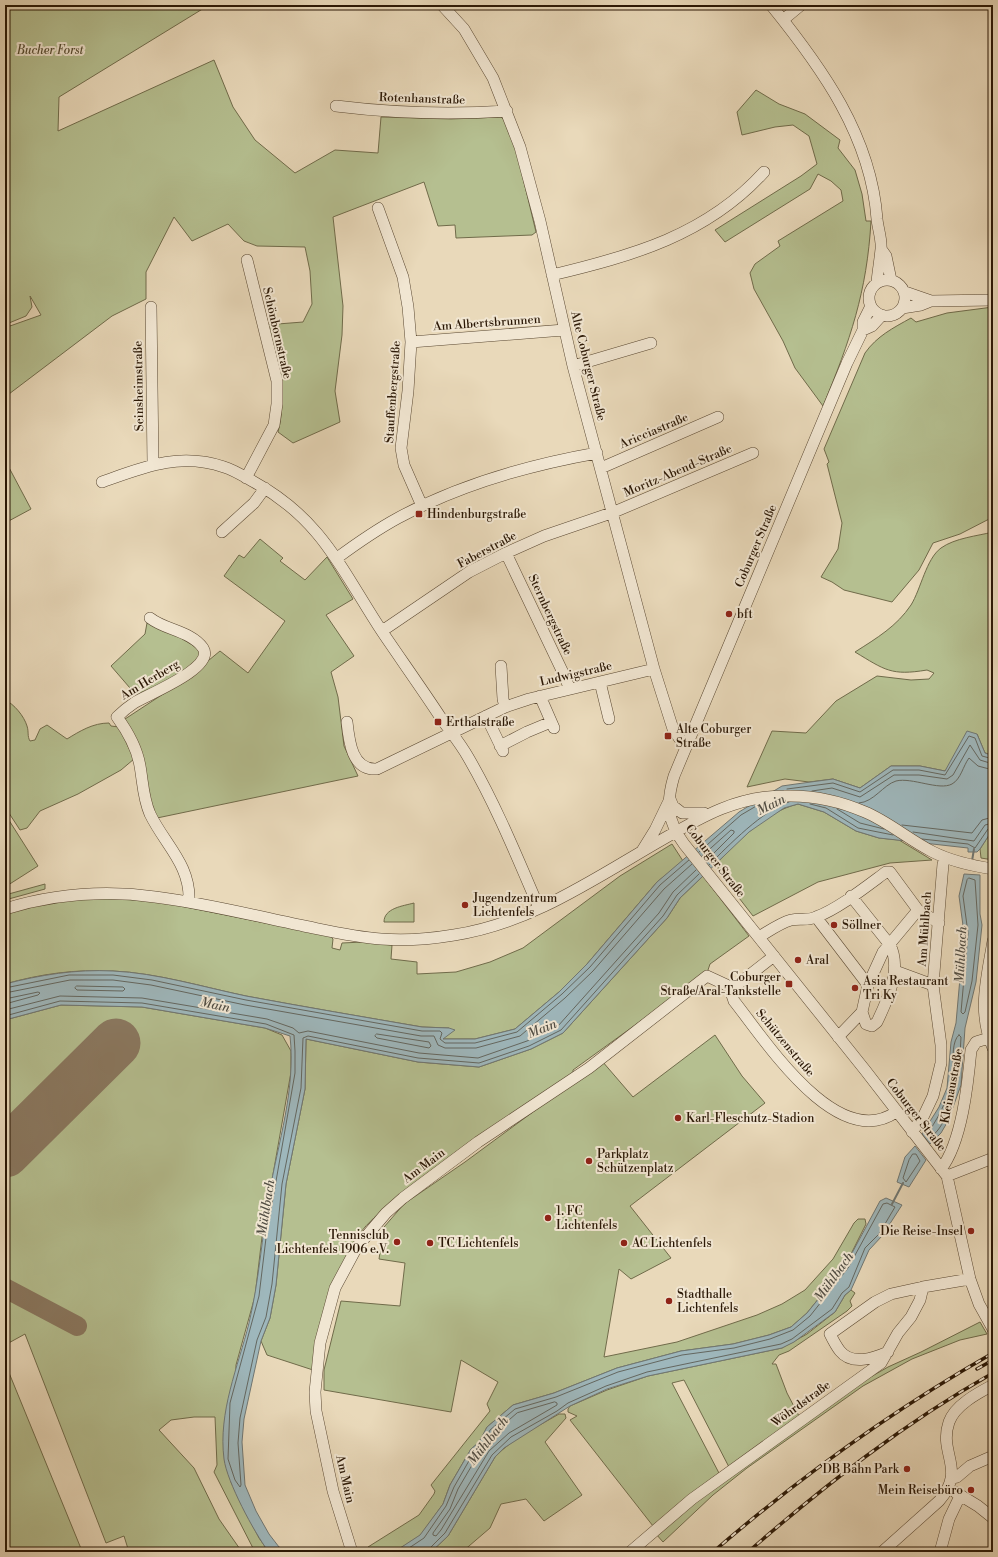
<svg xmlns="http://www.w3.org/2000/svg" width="998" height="1557" font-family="'Libre Bodoni',serif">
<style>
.green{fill:#b5bf90;stroke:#706b4a;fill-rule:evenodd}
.water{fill:#9eb7bc;stroke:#707773}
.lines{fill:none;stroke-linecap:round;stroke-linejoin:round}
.shore{stroke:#646760;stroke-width:1}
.stream{stroke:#707773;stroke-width:2}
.taxiway{stroke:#8a7860;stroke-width:20}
.runway{stroke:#8a7860;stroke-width:49}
.minor-casing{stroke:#5a4832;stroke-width:12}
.minor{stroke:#f1e6d2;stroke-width:11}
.rail-casing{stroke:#2a1705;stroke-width:3.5}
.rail{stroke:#f1e6d2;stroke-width:2;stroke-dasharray:6;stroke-linecap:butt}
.poi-dot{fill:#8f2418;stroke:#f1e6d2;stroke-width:1.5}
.labels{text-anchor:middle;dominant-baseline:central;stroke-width:4;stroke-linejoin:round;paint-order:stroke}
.park-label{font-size:12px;font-style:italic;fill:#54492f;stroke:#f1e6d2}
.street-label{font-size:12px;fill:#2a1705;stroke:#f1e6d2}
.poi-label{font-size:12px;fill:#2a1705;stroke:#f1e6d2;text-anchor:start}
.water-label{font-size:13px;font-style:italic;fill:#534f45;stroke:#f1e6d2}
</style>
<rect width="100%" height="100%" fill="#e9d9ba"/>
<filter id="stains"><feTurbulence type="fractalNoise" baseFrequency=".005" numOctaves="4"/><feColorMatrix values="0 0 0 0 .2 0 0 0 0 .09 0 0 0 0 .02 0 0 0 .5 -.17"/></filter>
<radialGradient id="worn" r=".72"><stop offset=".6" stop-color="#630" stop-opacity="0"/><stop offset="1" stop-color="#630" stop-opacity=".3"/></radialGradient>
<path class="green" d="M5,5H209L59,97L58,131L214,60L233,107L255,140L295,173L335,150L378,153L381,117L451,119L501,117L507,123L517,153L536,232L532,235L456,238L455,225L438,226L424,182L333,217L343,306L342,335L335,391L340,422L293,443L278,432C288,395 275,361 265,325L303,322L312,304L310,271L305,247L257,246L244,241L228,224L192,241L174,217L146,272V299L112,316L5,397ZM30,296L41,315L10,326L9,323L26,316L32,307Z
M756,90L779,104L805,114L840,140L838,148L855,170L862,194L866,221H871C867,292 850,341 823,406L795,368L783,341L754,289L750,273L755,264L780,246L778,241L843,201L841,190L831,181L818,174L810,189L725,242L715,230L801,176L817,164L809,136L793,125L775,127L742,135L737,112Z
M993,307V517L960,534L933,543L919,570L892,602L844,590L832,582L821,577L838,549L842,523L827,464L829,462L824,449L865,353C877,336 893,328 911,318L916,322L947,313Z
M5,460L31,509L5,523Z
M993,532V755L985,753L977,734L945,771L920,766H891L860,788L833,779L809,782L785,779L747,787L772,731L806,733L836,701L877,676L911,680L929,679L934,673L927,670C891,676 885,670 855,652C877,638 897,626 911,605C921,589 926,559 941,548C955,538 977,536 993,532Z
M260,539L283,558L280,561L305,580L327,557L353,599L326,615L354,656L331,672L338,697L344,746L358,776L157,818L148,799L137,743L125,719L186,679L220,651L248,673L285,621L224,576L239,555L244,558Z
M147,623L174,634L199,649L201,655L180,676L136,695L111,666L145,634Z
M5,700C14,704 24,716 27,726C29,732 27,736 30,741L35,740L40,729L47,725L67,739C80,731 93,723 109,723L111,726L119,727L134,759L121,770L78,794L40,811L27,828L20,830L5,807Z
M798,804L824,812L856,831L879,838L899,840L932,860L890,863L818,882L753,916L719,872L717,863C740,840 765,812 798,804Z
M5,814L38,866L5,887Z
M993,829V860L981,858L980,849Z
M672,844L683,861L657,882L587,964L559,992L515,1029L475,1039H442L449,1028L422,1027C364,1017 305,1007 246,996C203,987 157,973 113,971C76,969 40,974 5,984V914L19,909L61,901L97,898L156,901L330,936L333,939L332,948L340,950L342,943L363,942L392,945L391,959L417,962V974L456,972L490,962L523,948L620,876Z
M703,876L749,936L710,964L707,973L573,1070V1074C519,1107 467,1144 417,1183C395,1201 368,1218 353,1243C331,1281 324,1328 313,1370L267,1355L261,1341L270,1318L276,1285L286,1184L305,1089L306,1039L418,1062L479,1067L531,1049L563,1033L667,918L680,898Z
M45,884V889L5,900V895Z
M414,903V922H384C384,908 403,906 414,903Z
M61,1005L142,1007L265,1028L282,1035L291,1051V1072L262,1237L255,1296L236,1365L231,1482L259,1538L269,1552H255L214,1472L217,1465L215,1417H194L171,1420L159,1430L194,1468L219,1519L242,1552H129L124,1536L106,1543L25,1334L5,1345V1020Z
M715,1035L742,1076L765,1103L630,1206L671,1258L631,1279L619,1269L604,1357L677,1342L757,1315L782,1304L805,1290L833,1259L854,1223L858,1219H865L866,1224L845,1266L807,1313L791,1327L769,1335L733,1344L681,1351L617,1368L554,1393L513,1405L487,1427L480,1442L471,1449L450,1485L443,1504L420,1536L394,1552H364L368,1547L419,1515L434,1494L435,1491L431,1485L490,1411L487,1404L498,1382L461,1360L451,1412L324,1390V1370L341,1301L400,1306L405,1263L379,1259L384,1227L404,1204L465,1162L602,1061L633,1097Z
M851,1290L855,1293L850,1301L852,1306L847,1311L789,1351L779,1355L772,1364H776L787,1393L799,1416L730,1469L684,1380L672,1383L720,1475L653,1526L570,1420L577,1416L568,1412V1409L570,1406L607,1390L648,1376L782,1348L807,1334L835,1312L845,1295Z
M980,1322L987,1334L960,1340L912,1359L863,1386L747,1468L713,1495L663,1542L656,1534L682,1512L860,1383L888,1367L921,1352Z
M5,1363L82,1551L5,1548Z
M559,1414H565L566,1418L545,1442L582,1495L544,1521L526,1499L501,1504L490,1528L462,1552H431L448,1536L495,1457C513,1438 537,1427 559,1414Z"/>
<path class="water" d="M967,731L977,734L985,753L993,756V829L980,849L977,852H968V848L879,838L856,831L824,812L798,804L784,808L749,832L680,898L667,918L563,1033L531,1049L479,1067L418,1062L306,1039L305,1089L286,1184L276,1285L270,1318L261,1341L244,1419L242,1442L245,1485L256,1511L269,1534L279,1547L289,1552L268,1551C254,1532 227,1482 224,1459C218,1412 238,1367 249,1323C259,1281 262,1237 269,1195C278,1143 296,1089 290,1036L265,1028L142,1007L61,1005L5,1020V984C40,975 76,969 113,971C157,973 203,987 246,996C305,1007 364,1017 422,1027L449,1028L455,1030L443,1039H475L515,1029L559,992L587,964L657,882L739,812L782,786L796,784L833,779L860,788L891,766H920L945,771Z
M964,874L980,875V914L982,925L976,982L965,1028L961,1085L948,1121L941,1133L930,1144L922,1134L939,1107L947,1088L951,1042L956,1023L964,933L959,896Z
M915,1146L926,1160L909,1187L897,1182L905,1157Z
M886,1198L902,1205L882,1236L869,1250L851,1290L845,1295L835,1312L794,1342L782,1348L648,1376L607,1389L570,1406L504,1448L495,1457L448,1536L431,1552H394L420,1535L443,1504L450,1485L471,1449L479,1442L487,1427L513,1405L554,1393L617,1368L681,1351L733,1344L769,1335L791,1327L807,1313L845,1266L880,1201Z"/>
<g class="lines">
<path class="shore" d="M787,789L833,783L860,792L893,770H919L945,775L969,736L975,738L982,756L993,759
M812,791L832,788L860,797L894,775H919L947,779L953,775L970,745L980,760L993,764
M859,803C874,802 883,785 896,781C912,777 939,791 952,784C961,779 963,766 969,758L978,766L993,770
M810,804L826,808L858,828L893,835
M837,809L860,823L884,829
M902,825L972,833L982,820L993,817
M913,832L974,841L985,825L993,823
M922,839L968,844L975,848L988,829L993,828
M699,852L741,815L758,805
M702,856L731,830L734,831V833L706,861
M709,865C728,846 764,809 789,802
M969,878L975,880L978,925L972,981L965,1012L963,1014L961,1012L968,933L963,896L967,880Z
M77,986L123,987L125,989L123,991L77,990L75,988Z
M5,988L69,975H113L152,980L246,1000L422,1031H440L442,1033L440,1039L445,1043H475L517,1032L562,994L590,967L660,885L689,860
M5,993L70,980H113L151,985L245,1005L421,1036H434L438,1045L445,1048H476L520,1036L565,998L593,971L664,889L692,864
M5,999L38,992L40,993L38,995L5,1004
M5,1010L60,996L142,998L267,1019L293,1028L299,1033L308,1031L419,1053L478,1058L527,1041L558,1026L659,913L673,892L696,870
M5,1016L60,1001L142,1003L266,1024L294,1035L295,1051V1073L266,1238L259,1296L230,1403L228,1459L235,1480L240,1487L241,1485L238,1443L240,1418L257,1340L266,1317L272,1284L282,1184L301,1088L303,1038L308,1036L418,1058L479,1063L529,1046L561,1030L663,916L677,895L699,874
M377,1034L429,1042L431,1046L429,1048L377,1038L375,1036Z
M959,1035L961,1037C960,1052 960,1068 957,1083C955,1097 943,1131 930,1137L928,1133C943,1110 950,1095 953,1067C953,1059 952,1040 959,1035Z
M913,1154H916L920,1161L906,1182L903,1178L909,1160Z
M555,1402L557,1403V1405L509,1433L489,1451L441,1530L436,1536L433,1535V1533L450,1509L458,1489L478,1455L486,1448L494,1433L517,1413Z
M403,1552L424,1538L446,1506L454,1487L474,1452L483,1444L490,1430L515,1409L556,1397L618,1372L682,1355L734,1348L770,1339L793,1330L810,1316L848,1268L883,1204L887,1203L895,1207L879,1234L865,1248L849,1287L842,1293L832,1309L792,1339L781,1344L647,1372L606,1386L568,1403L557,1411L511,1437L492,1455L445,1533L430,1548L429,1552"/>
<path class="stream" d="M972,861L974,849
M892,1204L903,1183"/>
<path class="taxiway" d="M5,1288L77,1326"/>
<path class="runway" d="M5,1153L116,1043"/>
<defs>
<path id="minor" d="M442,5L464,29L493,78L520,147L540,221L573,366L654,669L673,729L679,738L688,744
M771,5C822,68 871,136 877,219C878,229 882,240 881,249C880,260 878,271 877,282
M783,20L801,5
M336,106C393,113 449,115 507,111
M378,208L403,277L408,307L411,342L408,391L401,448L404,465L422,506
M881,249L886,256L891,280
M552,275C632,256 707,235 764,172
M869 298a18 18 0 1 1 36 0a18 18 0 1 1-36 0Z
M905,292L931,301
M871,306L863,322V330L847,363L674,776C666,803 667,821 684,844L865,1070L947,1176L970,1279L979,1304L993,1329
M151,307L153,464
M902,308L921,305L931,301L993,300
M863,330L872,326L882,315
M411,342L564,330
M573,366L651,343
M601,468L718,417
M246,478L274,425L277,404V381L247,260
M102,482C144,467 179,452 224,467C234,470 245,477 254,482C323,520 342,571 383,633C402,661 422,689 441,718C450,731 460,743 468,757C496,805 517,857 539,908
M222,532L254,503L265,488
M506,553L566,679L569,688
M337,558C356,544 376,530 398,518C459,485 529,465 597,453
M150,618C165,630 191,631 203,648C216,668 146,695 134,703C128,707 122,712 117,717C128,732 137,748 140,766C143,783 143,798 150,814C165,845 191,865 189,902
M382,631L469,572L506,553L544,536L614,512L753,453
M501,666L503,699L505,707
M600,682L609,719
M540,696L554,728
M486,716L503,751
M347,722C349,741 352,771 377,769L505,707L529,699L654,669
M500,746L527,732L551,722
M670,799L673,806L682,813H704
M642,851L655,830L668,803
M851,896L890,945C902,969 888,999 877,1022L872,1026L866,1024L862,1012
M5,909C54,894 105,890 155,897C205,903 255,916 304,926C329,931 355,937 381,939C405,941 430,939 454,935C529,924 594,879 658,842C698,819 735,796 784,796C811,795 840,801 865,812C889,822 909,840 933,852C951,861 973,866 993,869
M816,917L868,985
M759,937C769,931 780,923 791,920C800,918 808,921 816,917C838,909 867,886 886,872H890L918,910L939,923
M993,941C987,977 977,1012 993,1048
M895,971L933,985
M733,988L732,995L734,1001C765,1040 837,1153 896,1112
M838,1037L862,1012L868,985L883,952L918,910
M912,1132L924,1115L933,1096L941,1063V1045L933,985L943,864
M941,1169C962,1142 968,1083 971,1050L976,1042L989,1038
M947,1176L993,1158
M888,1352C874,1358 852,1366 840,1351C836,1346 833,1340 830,1334L875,1302L891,1294L923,1287
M952,1478L957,1477L970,1466L993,1456
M955,1492L978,1506L993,1518
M352,1552L333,1491L316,1411L315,1392L320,1343L335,1288L357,1247L386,1213L403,1198L478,1142L589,1068L707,976L733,988L774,956
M630,1552L692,1499L881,1363L898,1333L911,1317L920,1300L923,1287L970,1279
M882,1552L939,1501C967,1469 938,1454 949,1422C955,1405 978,1393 993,1385
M940,1552L949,1519L960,1496"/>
</defs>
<use href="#minor" class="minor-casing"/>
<use href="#minor" class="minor"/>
<defs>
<path id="rail" d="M977,1369L993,1360
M713,1552C800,1477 893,1410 993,1353
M748,1552C824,1486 904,1423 993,1373"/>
</defs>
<use href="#rail" class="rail-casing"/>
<use href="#rail" class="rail"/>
</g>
<g class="poi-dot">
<rect x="415" y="510" width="8" height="8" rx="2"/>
<circle cx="729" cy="614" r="4"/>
<rect x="434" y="718" width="8" height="8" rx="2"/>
<rect x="664" y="732" width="8" height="8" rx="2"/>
<circle cx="465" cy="905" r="4"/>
<circle cx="834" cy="925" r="4"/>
<circle cx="798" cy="960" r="4"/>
<rect x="785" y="980" width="8" height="8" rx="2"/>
<circle cx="855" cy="988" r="4"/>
<circle cx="678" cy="1118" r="4"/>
<circle cx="589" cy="1161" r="4"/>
<circle cx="548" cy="1218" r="4"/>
<circle cx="971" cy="1231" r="4"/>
<circle cx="397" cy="1242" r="4"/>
<circle cx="430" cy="1243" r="4"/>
<circle cx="624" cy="1243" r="4"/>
<circle cx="669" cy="1301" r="4"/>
<circle cx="907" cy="1469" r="4"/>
<circle cx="971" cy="1490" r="4"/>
</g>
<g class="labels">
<g class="park-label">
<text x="50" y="50">Bucher Forst</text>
</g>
<g class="street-label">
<text transform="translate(422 99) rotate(2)">Rotenhanstraße</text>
<text transform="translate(487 323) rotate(-4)">Am Albertsbrunnen</text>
<text transform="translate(277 333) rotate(77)">Schönbornstraße</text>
<text transform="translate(588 366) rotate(76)">Alte Coburger Straße</text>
<text transform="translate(139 386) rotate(-91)">Seinsheimstraße</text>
<text transform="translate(393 392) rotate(-86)">Stauffenbergstraße</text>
<text transform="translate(654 431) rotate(-23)">Aricciastraße</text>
<text transform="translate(678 471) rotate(-23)">Moritz-Abend-Straße</text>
<text transform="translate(756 546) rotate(-67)">Coburger Straße</text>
<text transform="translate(487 550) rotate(-28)">Faberstraße</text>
<text transform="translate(550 615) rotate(65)">Sternbergstraße</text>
<text transform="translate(576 674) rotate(-13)">Ludwigstraße</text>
<text transform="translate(150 680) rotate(-31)">Am Herberg</text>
<text transform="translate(715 861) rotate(52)">Coburger Straße</text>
<text transform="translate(925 929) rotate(-86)">Am Mühlbach</text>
<text transform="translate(785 1043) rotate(50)">Schützenstraße</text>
<text transform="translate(952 1086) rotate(-79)">Kleinaustraße</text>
<text transform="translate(916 1115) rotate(52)">Coburger Straße</text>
<text transform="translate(424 1166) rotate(-37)">Am Main</text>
<text transform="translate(801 1404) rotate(-36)">Wöhrdstraße</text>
<text transform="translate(345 1479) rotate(77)">Am Main</text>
</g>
<g class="poi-label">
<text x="427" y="514">Hindenburgstraße</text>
<text x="737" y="614">bft</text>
<text x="446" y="722">Erthalstraße</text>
<text x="676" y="729">Alte Coburger<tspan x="676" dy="14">Straße</tspan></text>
<text x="473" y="898">Jugendzentrum<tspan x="473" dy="14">Lichtenfels</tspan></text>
<text x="842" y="925">Söllner</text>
<text x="806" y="960">Aral</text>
<text x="781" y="977" text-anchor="end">Coburger<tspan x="781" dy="14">Straße/Aral-Tankstelle</tspan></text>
<text x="863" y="981">Asia Restaurant<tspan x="863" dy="14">Tri Ky</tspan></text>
<text x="686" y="1118">Karl-Fleschutz-Stadion</text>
<text x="597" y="1154">Parkplatz<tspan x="597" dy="14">Schützenplatz</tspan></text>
<text x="556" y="1211">1. FC<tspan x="556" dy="14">Lichtenfels</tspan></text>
<text x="963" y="1231" text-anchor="end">Die Reise-Insel</text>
<text x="389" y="1235" text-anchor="end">Tennisclub<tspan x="389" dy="14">Lichtenfels 1906 e.V.</tspan></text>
<text x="438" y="1243">TC Lichtenfels</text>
<text x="632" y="1243">AC Lichtenfels</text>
<text x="677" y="1294">Stadthalle<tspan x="677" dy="14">Lichtenfels</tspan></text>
<text x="899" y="1469" text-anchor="end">DB Bahn Park</text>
<text x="963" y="1490" text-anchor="end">Mein Reisebüro</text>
</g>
<g class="water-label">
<text transform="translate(771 805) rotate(-27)">Main</text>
<text transform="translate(961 955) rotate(-87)">Mühlbach</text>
<text transform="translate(215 1005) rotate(12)">Main</text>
<text transform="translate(542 1029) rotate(-22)">Main</text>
<text transform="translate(266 1208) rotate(-81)">Mühlbach</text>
<text transform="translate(834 1277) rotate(-54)">Mühlbach</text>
<text transform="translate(488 1441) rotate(-52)">Mühlbach</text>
</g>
</g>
<rect width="998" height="1557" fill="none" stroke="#e9d9ba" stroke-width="20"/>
<rect x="6" y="6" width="986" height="1545" fill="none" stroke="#2a1705" stroke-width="2"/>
<rect x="10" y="10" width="978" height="1537" fill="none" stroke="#2a1705"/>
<rect width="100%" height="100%" filter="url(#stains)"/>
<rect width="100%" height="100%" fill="url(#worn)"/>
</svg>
